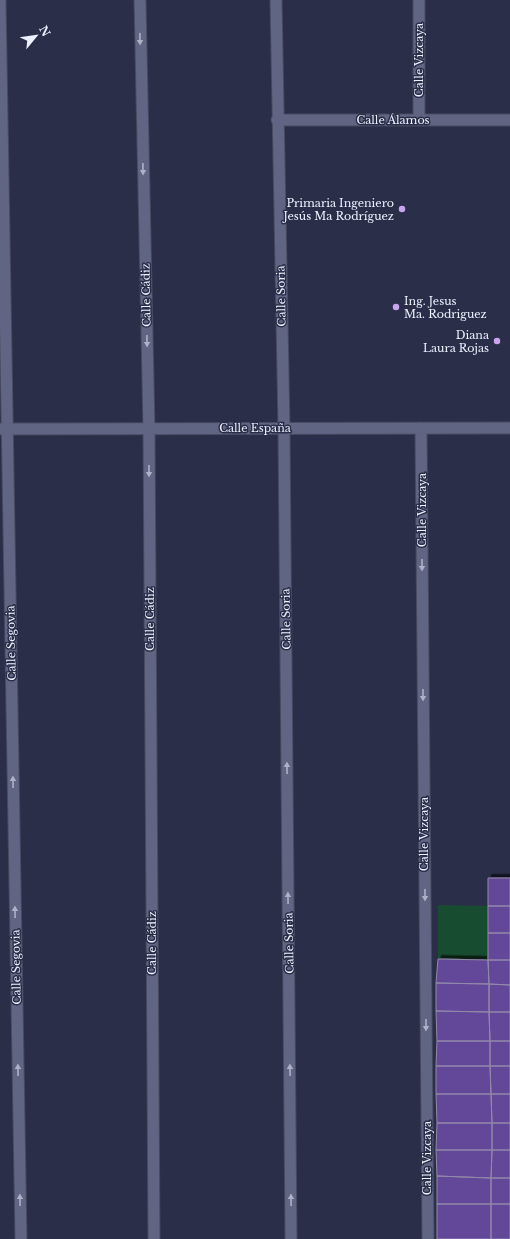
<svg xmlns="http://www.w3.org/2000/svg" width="510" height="1239" font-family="'Libre Baskerville',serif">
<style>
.green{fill:#184c30}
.building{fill:#644798;stroke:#9289a9;filter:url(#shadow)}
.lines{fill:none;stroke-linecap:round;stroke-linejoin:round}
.minor-casing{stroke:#474a60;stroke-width:13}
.minor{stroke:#606583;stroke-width:11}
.oneway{fill:#aeb1c7}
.poi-dot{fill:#c9a5ee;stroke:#2a2e49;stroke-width:1.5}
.labels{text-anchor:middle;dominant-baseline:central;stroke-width:3;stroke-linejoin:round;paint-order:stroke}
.street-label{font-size:11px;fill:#edf0fe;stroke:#2a2e49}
.poi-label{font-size:11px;fill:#edf0fe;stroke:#2a2e49;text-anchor:end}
</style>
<defs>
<filter id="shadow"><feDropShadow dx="3.5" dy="-3.5" stdDeviation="0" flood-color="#0009"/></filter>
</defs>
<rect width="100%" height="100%" fill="#2a2e49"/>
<path class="green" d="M438,905L488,906V960L438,959Z"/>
<path class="building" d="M488,878H510V906H488Z
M488,906H510V933H488Z
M488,933H510V960H488Z
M438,959L488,960L489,984L436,983Z
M488,960H510V985L489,984Z
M436,983L489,984V1012L436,1011Z
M489,984L510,985V1012H489Z
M436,1011L489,1012L490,1041H437Z
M489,1012H510V1041H490Z
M437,1041H490V1066H436Z
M490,1041H510V1066H490Z
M436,1066H490L491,1094H436Z
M490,1066H510V1094H491Z
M436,1094H491L492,1123H437Z
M491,1094H510V1123H492Z
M437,1123H492V1150H436Z
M492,1123H510V1150H492Z
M436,1150H492L491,1178L437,1176Z
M492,1150H510V1178H491Z
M437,1176L491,1178V1204H437Z
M491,1178H510V1204H491Z
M437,1204H491V1239H437Z
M491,1204H510V1239H491Z"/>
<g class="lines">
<defs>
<path id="minor" d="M0,0L21,1239
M140,0L149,429L154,1239
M276,0L284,428L291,1239
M419,0V120
M277,120H510
M421,428L428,1239
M1,429L510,428"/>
</defs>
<use href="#minor" class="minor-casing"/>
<use href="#minor" class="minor"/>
</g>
<defs><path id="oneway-solid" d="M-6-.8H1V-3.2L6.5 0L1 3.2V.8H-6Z"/></defs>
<g class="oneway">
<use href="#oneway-solid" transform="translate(140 39) rotate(89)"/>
<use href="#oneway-solid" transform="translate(143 169) rotate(89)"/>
<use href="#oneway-solid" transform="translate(147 341) rotate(89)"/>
<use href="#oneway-solid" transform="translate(149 471) rotate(90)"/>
<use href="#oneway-solid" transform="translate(422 565) rotate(90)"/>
<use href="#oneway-solid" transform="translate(423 695) rotate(90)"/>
<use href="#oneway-solid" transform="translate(287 768) rotate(-91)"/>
<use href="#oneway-solid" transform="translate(13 782) rotate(-91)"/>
<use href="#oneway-solid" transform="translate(425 895) rotate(90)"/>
<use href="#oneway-solid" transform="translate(288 898) rotate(-91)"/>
<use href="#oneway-solid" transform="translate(15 912) rotate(-91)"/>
<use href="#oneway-solid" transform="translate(426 1025) rotate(90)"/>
<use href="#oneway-solid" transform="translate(18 1070) rotate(-91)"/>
<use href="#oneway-solid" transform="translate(290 1070) rotate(-91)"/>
<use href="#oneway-solid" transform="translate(20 1200) rotate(-91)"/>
<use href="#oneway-solid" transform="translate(291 1200) rotate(-91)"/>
</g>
<g class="poi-dot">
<circle cx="402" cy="209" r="4"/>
<circle cx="396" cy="307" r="4"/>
<circle cx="497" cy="341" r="4"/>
</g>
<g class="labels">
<g class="street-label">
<text transform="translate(419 60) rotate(-90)">Calle Vizcaya</text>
<text x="393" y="120">Calle Álamos</text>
<text transform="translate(146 295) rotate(-91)">Calle Cádiz</text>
<text transform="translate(281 296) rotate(-91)">Calle Soria</text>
<text x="255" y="428">Calle España</text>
<text transform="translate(422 510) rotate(-90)">Calle Vizcaya</text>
<text transform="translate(150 619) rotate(-90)">Calle Cádiz</text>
<text transform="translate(286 619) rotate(-91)">Calle Soria</text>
<text transform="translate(11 643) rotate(-91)">Calle Segovia</text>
<text transform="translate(424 834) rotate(-90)">Calle Vizcaya</text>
<text transform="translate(152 943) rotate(-90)">Calle Cádiz</text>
<text transform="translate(289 943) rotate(-91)">Calle Soria</text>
<text transform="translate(16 967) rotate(-91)">Calle Segovia</text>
<text transform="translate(427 1158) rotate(-90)">Calle Vizcaya</text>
</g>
<g class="poi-label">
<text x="394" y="203">Primaria Ingeniero<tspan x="394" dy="13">Jesús Ma Rodríguez</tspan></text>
<text x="404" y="301" text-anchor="start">Ing. Jesus<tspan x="404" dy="13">Ma. Rodriguez</tspan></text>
<text x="489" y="335">Diana<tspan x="489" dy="13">Laura Rojas</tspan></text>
</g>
</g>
<g transform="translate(36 36) rotate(61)" stroke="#2a2e49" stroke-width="3" paint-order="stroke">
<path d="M0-3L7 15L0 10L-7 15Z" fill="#edf0fe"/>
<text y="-6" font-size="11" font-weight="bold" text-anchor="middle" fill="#edf0fe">N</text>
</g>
</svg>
